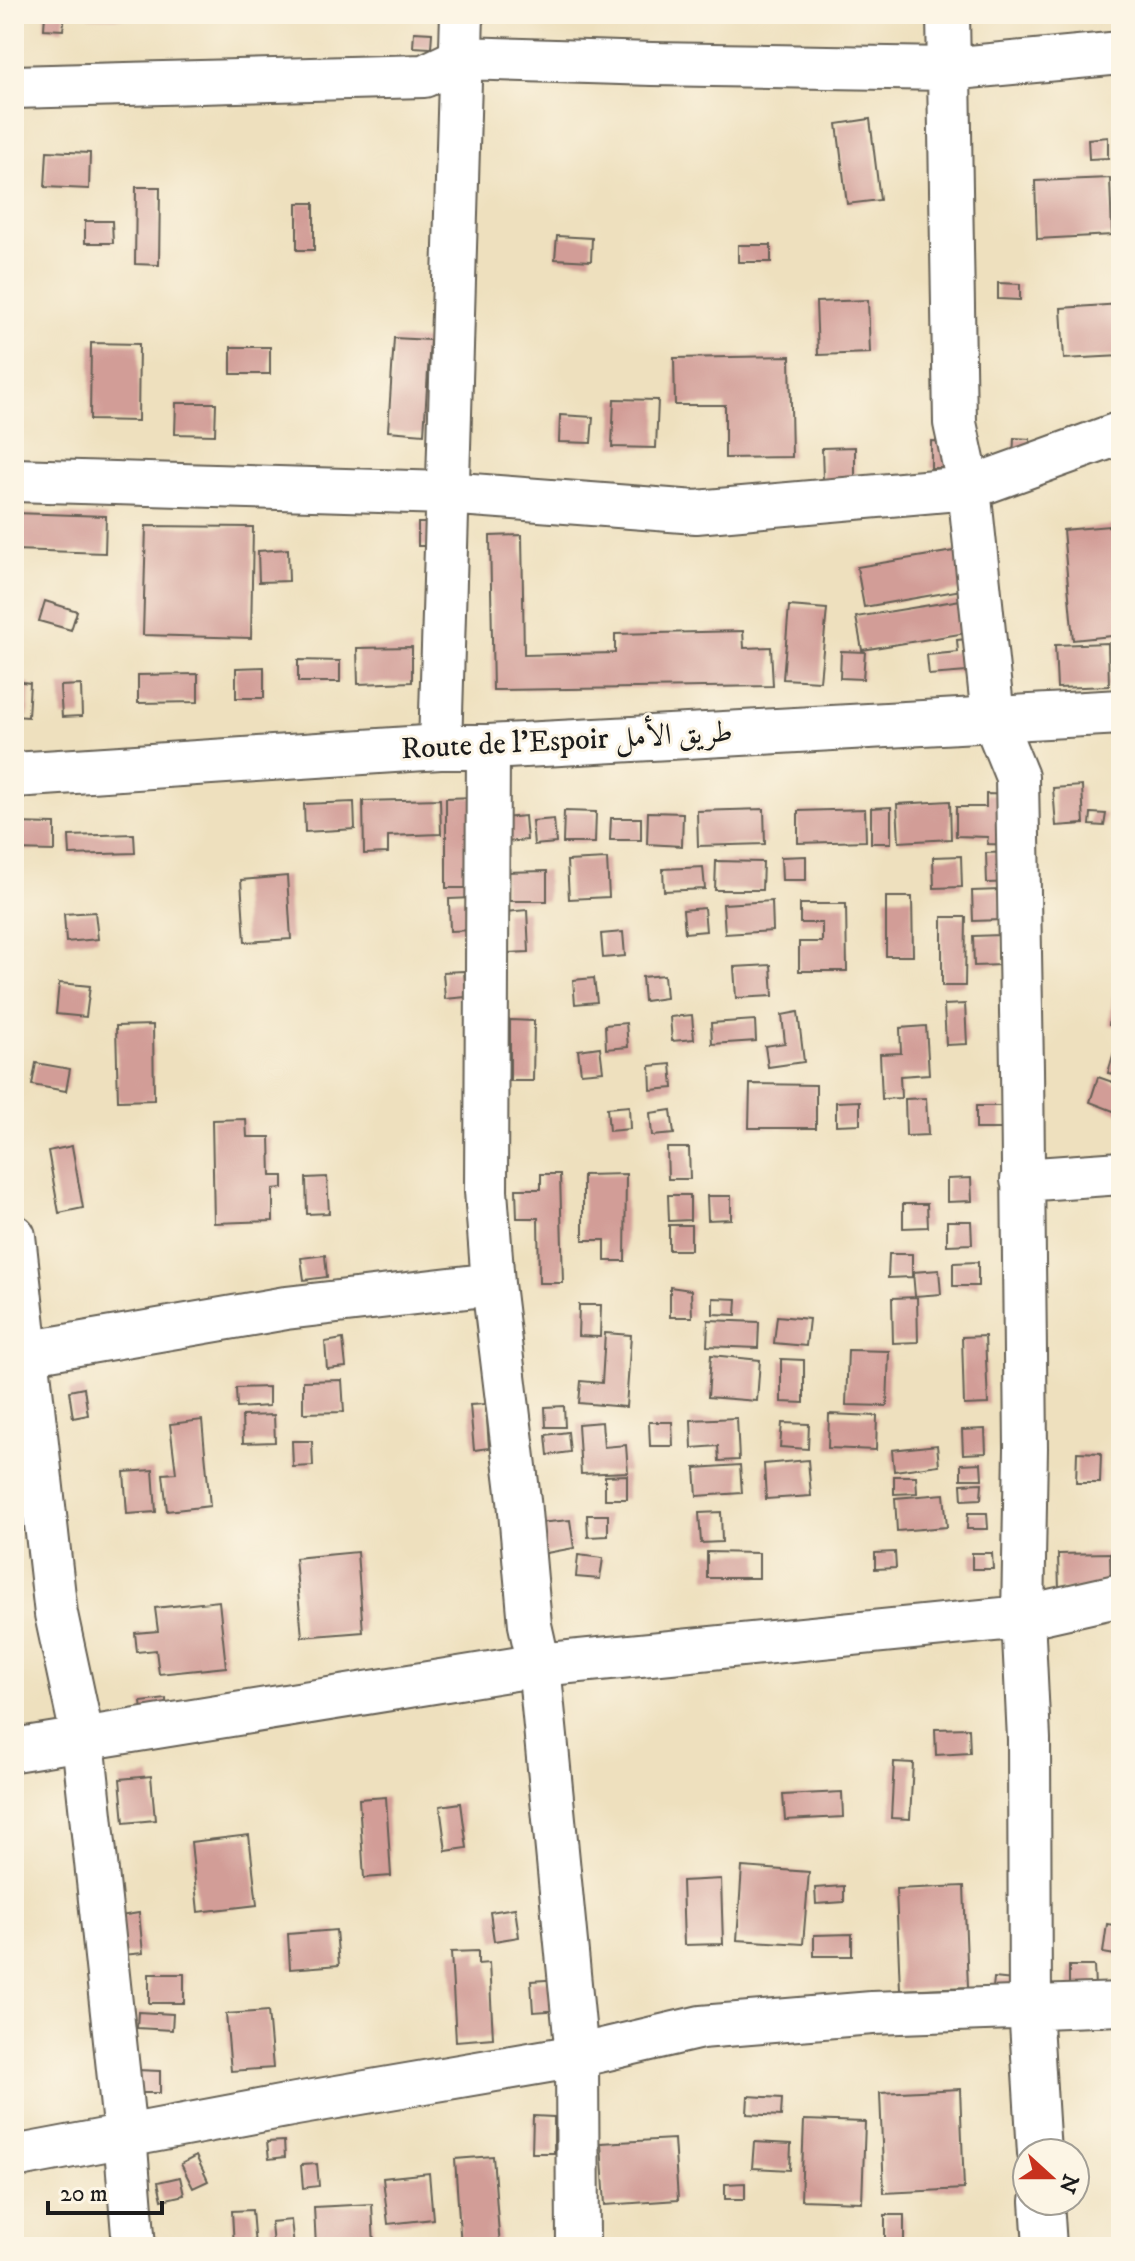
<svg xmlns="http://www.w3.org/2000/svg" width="1135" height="2261" font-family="'IM FELL DW Pica',Amiri,serif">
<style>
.building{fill:#d29d97}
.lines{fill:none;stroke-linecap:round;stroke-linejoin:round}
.street-casing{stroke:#666155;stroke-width:46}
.highway-casing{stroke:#666155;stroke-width:48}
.street{stroke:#fff;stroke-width:42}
.highway{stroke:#fff;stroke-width:44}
.labels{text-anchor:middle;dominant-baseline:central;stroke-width:6;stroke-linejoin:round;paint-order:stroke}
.street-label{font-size:30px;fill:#1c1c1c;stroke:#fcf5e5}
</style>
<rect width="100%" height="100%" fill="#fcf5e5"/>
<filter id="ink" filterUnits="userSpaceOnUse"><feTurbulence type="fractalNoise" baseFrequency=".0125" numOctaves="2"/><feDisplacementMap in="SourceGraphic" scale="16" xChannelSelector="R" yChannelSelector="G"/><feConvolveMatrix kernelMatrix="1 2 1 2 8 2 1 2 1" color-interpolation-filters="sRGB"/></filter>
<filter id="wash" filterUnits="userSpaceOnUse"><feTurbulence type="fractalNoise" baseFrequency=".006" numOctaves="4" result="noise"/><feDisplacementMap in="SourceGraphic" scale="32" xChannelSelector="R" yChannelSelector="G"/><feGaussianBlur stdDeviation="1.8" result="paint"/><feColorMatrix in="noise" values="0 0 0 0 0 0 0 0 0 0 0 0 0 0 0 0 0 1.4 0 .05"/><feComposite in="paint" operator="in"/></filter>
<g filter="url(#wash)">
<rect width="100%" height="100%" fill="#eee0be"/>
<g id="blocks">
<path class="building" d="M45,14H65L63,30L44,29Z
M89,14H124V18L89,17Z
M497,14H515V20H497Z
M414,32L432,33L431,48L413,47Z
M870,119L880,200L847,204L837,124Z
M1108,137V158L1089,159L1088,139Z
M47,151L90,153L89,189L45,187Z
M1110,178L1112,235L1037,239L1035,181Z
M136,187H160L159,265L135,264Z
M297,203H314V250H297Z
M85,221H112L113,243H85Z
M557,236L592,238L591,261L555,259Z
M738,245H771V262H738Z
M998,283L1020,284V300L998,299Z
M868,300L870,353L818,355L816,302Z
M1121,304V356L1064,359L1061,308Z
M394,338L430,340L424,434L388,431Z
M91,343L139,344L138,421L90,420Z
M231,347H270V374H231Z
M790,356L792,457L725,458V405H675L674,358Z
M614,399L658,400L656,448L612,447Z
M176,403H216L215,435L175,434Z
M560,415L593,417L591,443L559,442Z
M1014,438L1030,439L1029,460H1013Z
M931,441L956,442L955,468H931Z
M855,447V480H823L822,448Z
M14,513L106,516L105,553L14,550Z
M418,523H438V546H418Z
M1121,525V635L1073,640L1063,530Z
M146,526L253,527L251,638L143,635Z
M522,535L524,655L615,653V634L743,631L744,648L771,647L773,686L493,690L490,536Z
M288,549L289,581L259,582L258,551Z
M966,549L973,588L864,607L857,567Z
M967,599L972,632L862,650L856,617Z
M45,601L77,611L71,630L39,621Z
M789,606L827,609L820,681L783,679Z
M977,638L980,671L929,675L927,655L958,652L957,640Z
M1108,643L1109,686L1057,688L1055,645Z
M412,647V682L358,684L357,648Z
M1121,649V676H1117L1113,650Z
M841,651L865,652L863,679L840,678Z
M298,660L340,661V682H298Z
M264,667V698H236V668Z
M198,674V702L138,703V675Z
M14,681L30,683L28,717L14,716Z
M81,685L82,716L62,717L60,686Z
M1082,786L1084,824L1056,826L1053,788Z
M986,794L1016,795L1015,845L987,844L988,837L956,836V807H986Z
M477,797V888H446V798Z
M440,799L441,834L388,836V853L364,854L363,801Z
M950,801L951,839L899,842L897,804Z
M354,802L355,829L305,832L304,804Z
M891,807V843H871V808Z
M764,809L765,844L698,846L697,811Z
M865,809L866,841L798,843V811Z
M564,811L596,812L595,843H563Z
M648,812L683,813L682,846L647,844Z
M1091,813L1106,814L1104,826L1090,825Z
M525,816L527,840L506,842L503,818Z
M611,818H641V840H610Z
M554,819L556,843L534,845L532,821Z
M14,823L55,824V851L14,850Z
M134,834L135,853L70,855L69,836Z
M1015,852V882L987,883L986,853Z
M806,856V880H782L781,857Z
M961,856L962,887L934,888L933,857Z
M607,859L609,897L569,899L567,861Z
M716,861L763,862L762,890H715Z
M703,867L705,889L664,891L663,869Z
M547,871V901H504V872Z
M287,876L291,939L245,942L241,880Z
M1000,890L1001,920L973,921L972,891Z
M886,897H912L913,956H886Z
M473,898L474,930L450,931L449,899Z
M772,901L773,931L725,934L723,904Z
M800,904H846L847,971H799V942H822V923H800Z
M704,908L706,931L685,933L683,910Z
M527,910L529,952L507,953L505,912Z
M95,912L98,939L66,942L64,914Z
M942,917H966L965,986H942Z
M623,932L625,956L603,958L601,934Z
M1001,935L1002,965L974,966L973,936Z
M771,965L773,996L736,998L734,967Z
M464,971L466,997L445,999L443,972Z
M664,975L666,998L644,1001L642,977Z
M594,978L597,1002L575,1004L573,980Z
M59,983L90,986L86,1017L56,1014Z
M1113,995L1121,996V1026L1109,1025Z
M965,1004L967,1044L946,1045L944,1005Z
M798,1012L804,1062L768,1067L765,1046L785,1043L782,1015Z
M692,1015L694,1039L672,1041L670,1017Z
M510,1020L534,1021L533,1081H510Z
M755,1020L756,1041L712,1044L711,1023Z
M626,1023L628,1047L606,1049L605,1025Z
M153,1025L154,1100L118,1101L116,1026Z
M926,1026L929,1074L900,1076L901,1098L882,1099L880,1054L901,1053L900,1028Z
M600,1047L603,1071L581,1073L578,1050Z
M1114,1052L1121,1054V1076L1108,1073Z
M36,1063L70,1069L66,1091L32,1085Z
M671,1064L673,1088L651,1090L650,1066Z
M1098,1077L1121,1085V1114L1090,1102Z
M750,1084L816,1085V1128H749Z
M926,1098L928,1135L906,1136L905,1099Z
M860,1101V1124L836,1125V1102Z
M629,1106L630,1129L609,1131L607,1108Z
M976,1106H1001V1129H976Z
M671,1110L674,1134L652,1136L650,1113Z
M246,1119L247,1137H270L271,1176H283V1188L273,1189V1221L214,1223L212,1120Z
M72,1146L83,1208L59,1213L48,1151Z
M667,1148H689L690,1179H668Z
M541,1174H560L563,1283H539L538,1218H517L516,1189H541Z
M626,1174L625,1261H605V1240H583V1175Z
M327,1177L329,1213L307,1214L306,1178Z
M971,1178L972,1201L947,1202V1179Z
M668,1195H690V1220L669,1221Z
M707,1196H731V1219L708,1220Z
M903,1204H927L928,1227L903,1228Z
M947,1221H971L972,1244L947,1245Z
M669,1225H691V1250H669Z
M889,1254H912V1277L888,1278Z
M325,1255L327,1277L304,1280L301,1258Z
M978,1262V1286H953V1263Z
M939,1270L941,1294L915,1296L913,1272Z
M670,1287L691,1290L692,1317H670Z
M917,1297L918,1342L893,1343L892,1298Z
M713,1298L737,1299L736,1315L713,1314Z
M579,1305H601L600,1337L578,1336Z
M777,1316L809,1319L806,1346L774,1343Z
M708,1320L759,1322L758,1348L707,1346Z
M605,1333L631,1335L626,1407L579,1403L581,1381L602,1383Z
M985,1336L988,1404L964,1405L962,1337Z
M343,1339L346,1367L327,1369L325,1342Z
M848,1350L889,1351L887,1406L846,1405Z
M711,1355L760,1360L757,1401L708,1397Z
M781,1359L804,1360V1403L781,1402Z
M342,1380L344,1412L303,1413V1381Z
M269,1387V1406L237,1408L236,1388Z
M84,1388L88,1415L73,1418L69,1391Z
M486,1404L489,1448L474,1450L470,1405Z
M564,1406L565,1427H546L545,1407Z
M829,1414L877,1416L876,1450L828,1448Z
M274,1415L275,1442L243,1443L242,1416Z
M737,1418L739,1460L719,1461L718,1446L692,1448L691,1420Z
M202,1420L210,1506L167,1511L163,1474L176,1473L170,1424Z
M602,1422L604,1447L626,1445L628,1472L581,1474L578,1424Z
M649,1422H672L673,1446H650Z
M782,1423L809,1424L808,1449L780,1447Z
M985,1429L986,1453L963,1454L962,1430Z
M568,1432L570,1452L548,1455L546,1435Z
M292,1441H312L313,1466L293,1467Z
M937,1445L939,1465L894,1471L892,1450Z
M1077,1452L1101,1453L1100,1483H1076Z
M808,1460L811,1496L766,1499L764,1464Z
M981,1463L982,1479H961V1464Z
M740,1465L742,1493L697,1496L695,1468Z
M153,1470L156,1512L127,1514L124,1472Z
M627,1475V1499H605V1476Z
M894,1476H916L917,1493L894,1494Z
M982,1483L981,1499L962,1500L961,1484Z
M944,1494L947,1527L897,1531L895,1498Z
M721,1512L722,1542L701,1543L699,1513Z
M968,1513H987L988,1529H967Z
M587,1515H608V1536L588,1537Z
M570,1520L574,1548L530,1556L527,1524Z
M357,1552L363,1632L302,1637L295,1558Z
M707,1552L759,1553V1578H707Z
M895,1552L896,1568L875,1569V1553Z
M972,1553H992L993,1569H972Z
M1110,1553L1111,1589L1059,1590L1058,1554Z
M578,1555L603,1558L600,1579L576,1577Z
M219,1601L226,1667L159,1674L156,1650L137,1652L135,1633L158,1631L155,1608Z
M166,1699L167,1716L143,1719L141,1702Z
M969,1728L970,1753L936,1755L935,1729Z
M894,1762L913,1763L910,1819L891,1818Z
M151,1776L155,1820L124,1823L120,1779Z
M842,1792L843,1817L785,1820L783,1795Z
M386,1797L391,1876L364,1878L359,1799Z
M461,1803L467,1848L446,1851L440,1806Z
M249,1835L257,1905L198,1912L191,1842Z
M742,1867L809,1872L803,1944L737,1940Z
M721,1879L723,1944L684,1945L682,1881Z
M844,1886V1902L816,1904L815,1888Z
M964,1886L968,1987L900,1990L896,1889Z
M515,1908L519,1937L494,1941L490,1912Z
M139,1913L143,1953L123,1955L120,1916Z
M1107,1924L1121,1926V1956L1103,1953Z
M336,1930L339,1965L290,1969L288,1934Z
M852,1934V1956H814V1935Z
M478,1951V1964L489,1963L493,2038L456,2041L451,1952Z
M1069,1966H1094L1095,1987H1069Z
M149,1974H184V2003H149Z
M994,1978L1022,1981L992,1998Z
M561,1979L563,2010L533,2012L531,1981Z
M268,2011L273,2068L231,2071L226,2014Z
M138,2012L173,2014L172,2030L137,2028Z
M136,2070L160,2071V2093H136Z
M960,2089L964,2189L884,2193L880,2093Z
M748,2096L782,2098L781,2116L747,2114Z
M533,2116L554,2117V2153H532Z
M804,2120L865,2122L862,2202L801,2200Z
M674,2139L678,2200L605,2205L601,2143Z
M284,2141L285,2157L269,2159L267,2142Z
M754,2142L791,2144L790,2170L752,2168Z
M196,2156L208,2181L193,2188L181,2164Z
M493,2156L500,2247H461L455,2159Z
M317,2164L319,2186L303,2188L301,2165Z
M429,2173L433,2219L388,2224L383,2178Z
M180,2177L184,2195L162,2200L158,2182Z
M745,2183V2199H725V2184Z
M372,2204L374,2247H316L314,2207Z
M252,2210L255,2247H234L232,2211Z
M885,2215H904V2247H885Z
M291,2220L294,2247H273L271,2222Z"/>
</g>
</g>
<g filter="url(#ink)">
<use href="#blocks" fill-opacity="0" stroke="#666155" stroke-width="2"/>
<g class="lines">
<defs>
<path id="street" d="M948,14L955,423L969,488L993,718L1017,777L1022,1069L1026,1448L1023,1617L1029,1739L1030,2007L1039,2153
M14,87L424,76L462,58L652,64L948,69L1121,53
M14,480L446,493L696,512L969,488L1121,433
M440,747L462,14
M488,747L486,1191L493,1284L519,1500L530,1625L539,1665L577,2056L578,2247
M1022,1180L1121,1173
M14,1236L56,1614L83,1740L125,2135L134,2247
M14,1355L286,1308L493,1284
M14,1750L539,1665L1023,1617L1121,1595
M14,2157L296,2104L577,2056L701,2027L872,2013L1121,2004
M1042,2201L1045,2247"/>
<path id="highway" d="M14,775L440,747H488L1121,712"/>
</defs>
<use href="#street" class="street-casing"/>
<use href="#highway" class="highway-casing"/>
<use href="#street" class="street"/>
<use href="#highway" class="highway"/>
</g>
</g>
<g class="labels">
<g class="street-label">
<text transform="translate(567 741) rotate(-3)">Route de l’Espoir طريق الأمل</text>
</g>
</g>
<rect width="1135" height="2261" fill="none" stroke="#fcf5e5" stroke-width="48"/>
<g transform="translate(1051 2177) rotate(111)"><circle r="38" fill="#fcf5e5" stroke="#a29e95" stroke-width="2"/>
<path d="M0-6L14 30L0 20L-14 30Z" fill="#c8321e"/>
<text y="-12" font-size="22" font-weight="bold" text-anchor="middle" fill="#1c1c1c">N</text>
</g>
<path d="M48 2201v12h114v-12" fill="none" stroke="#1c1c1c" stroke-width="4"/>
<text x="60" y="2201" font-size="24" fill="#1c1c1c" stroke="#fcf5e5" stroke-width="6" paint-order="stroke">20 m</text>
</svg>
